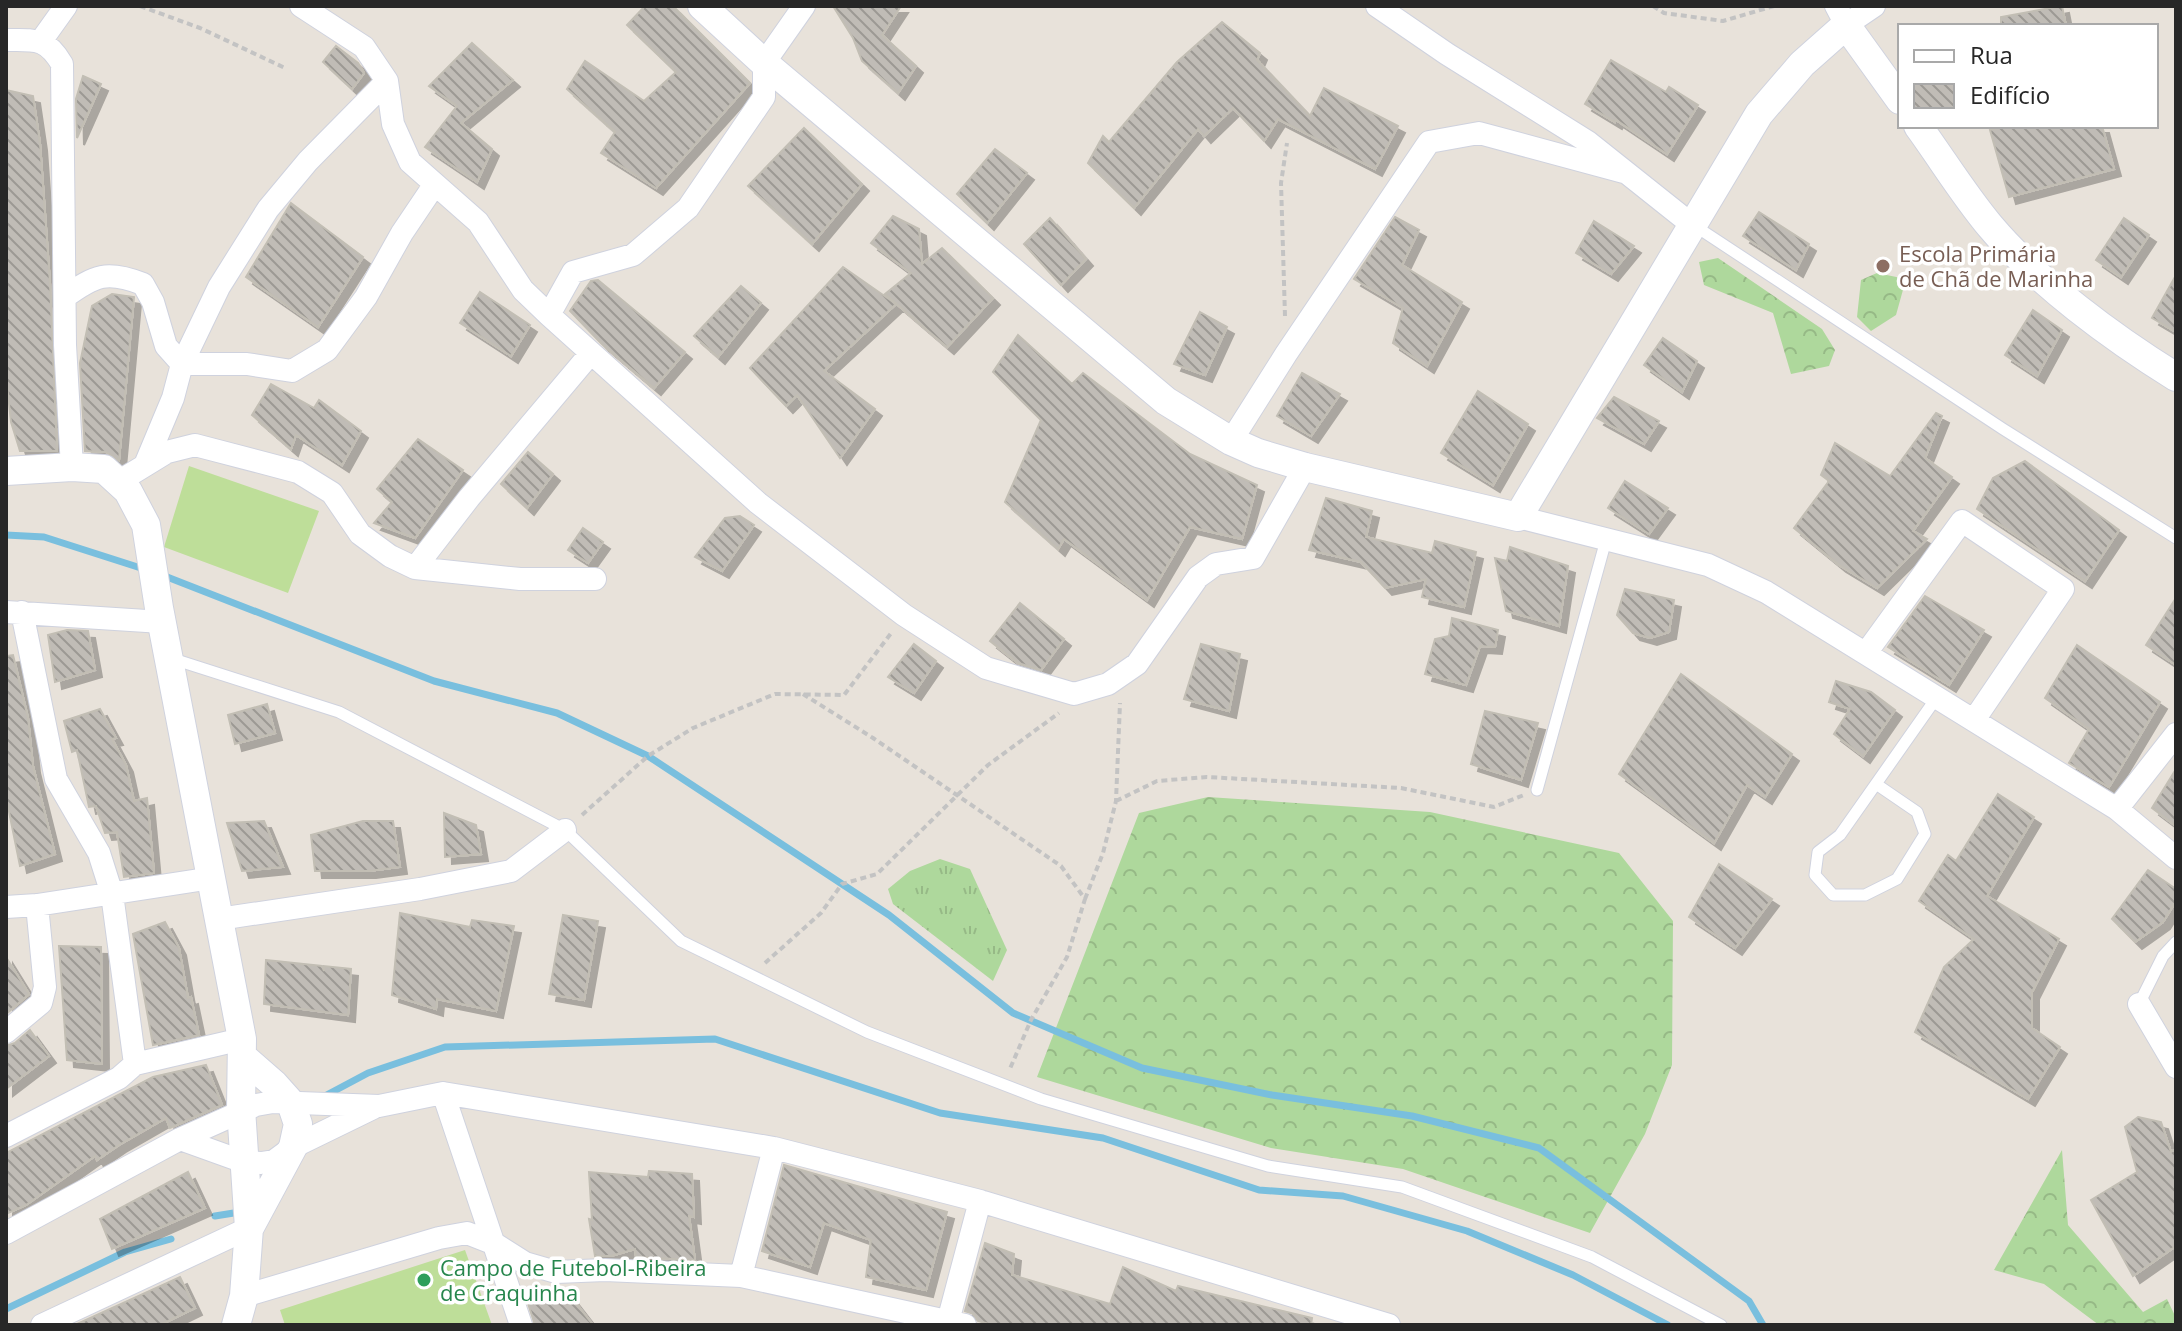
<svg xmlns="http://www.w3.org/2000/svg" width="2182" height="1331" font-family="'Open Sans',sans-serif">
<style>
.grass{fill:url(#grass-tufts)}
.forest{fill:url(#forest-crowns)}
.pitch{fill:#bede99}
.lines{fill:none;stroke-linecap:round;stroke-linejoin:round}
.stream{stroke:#79bfde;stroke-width:7}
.building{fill:url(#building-back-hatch);stroke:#c2beb4;stroke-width:2;filter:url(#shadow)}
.service-casing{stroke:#cfd2de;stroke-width:13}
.minor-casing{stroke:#cfd2de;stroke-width:24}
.tertiary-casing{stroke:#cfd2de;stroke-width:30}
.path{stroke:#c3c3c3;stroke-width:4;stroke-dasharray:6 4;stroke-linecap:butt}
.service{stroke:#fff;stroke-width:11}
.minor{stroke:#fff;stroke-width:22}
.tertiary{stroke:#fff;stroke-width:28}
.education-dot{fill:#8d6e63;stroke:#fff;stroke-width:3}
.leisure-dot{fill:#2e9e5b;stroke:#fff;stroke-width:3}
.labels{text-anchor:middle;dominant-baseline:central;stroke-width:7;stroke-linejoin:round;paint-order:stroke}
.education-label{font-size:22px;fill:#785e54;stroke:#fff;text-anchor:start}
.leisure-label{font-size:22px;fill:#27864d;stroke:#fff;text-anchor:start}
</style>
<defs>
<pattern id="grass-tufts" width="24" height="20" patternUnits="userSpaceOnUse" patternTransform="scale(2)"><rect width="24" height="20" fill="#aed89c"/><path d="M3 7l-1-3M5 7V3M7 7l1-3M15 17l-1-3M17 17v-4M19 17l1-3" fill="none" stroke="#96b986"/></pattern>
<pattern id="forest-crowns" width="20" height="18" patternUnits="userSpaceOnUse" patternTransform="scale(2)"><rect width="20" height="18" fill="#aed89c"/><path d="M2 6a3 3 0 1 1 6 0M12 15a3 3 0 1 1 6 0" fill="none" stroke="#96b986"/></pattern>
<pattern id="building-back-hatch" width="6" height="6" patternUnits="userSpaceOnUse" patternTransform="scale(2)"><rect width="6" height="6" fill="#c0bcb6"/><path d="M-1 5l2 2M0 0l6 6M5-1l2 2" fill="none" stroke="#9c9994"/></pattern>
<filter id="shadow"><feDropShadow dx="7" dy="7" stdDeviation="0" flood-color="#0004"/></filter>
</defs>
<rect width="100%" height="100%" fill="#e8e2da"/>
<path class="grass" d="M940,859L970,869L1007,950L993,981L893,904L888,889L910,871Z"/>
<path class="forest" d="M1718,258L1822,329L1835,350L1829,366L1791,374L1773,313L1704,285L1699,262Z
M1877,273L1906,279L1896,315L1871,331L1857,317L1861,280Z
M1208,797L1430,812L1619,853L1673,921L1672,1065L1645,1134L1590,1233L1403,1169L1271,1148L1037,1077L1139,813Z
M2062,1150L2068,1225L2143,1312L2167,1299L2176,1318V1325H2099L2044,1284L1994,1270Z"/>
<path class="pitch" d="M189,466L319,511L288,593L164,547Z
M465,1250L492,1325H285L280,1310Z"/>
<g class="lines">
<path class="stream" d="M6,535L44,537L147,570
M162,575L434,681L557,713L648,756L889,915L1013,1013L1142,1068L1272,1095L1412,1116L1539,1148L1749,1301L1763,1325
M321,1098L368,1073L445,1047L715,1039L940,1113L1103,1138L1259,1190L1343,1196L1467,1231L1573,1275L1668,1325
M215,1216L240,1212
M6,1309L125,1252L171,1239"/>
</g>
<path class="building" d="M645,6H673L750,83L656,188L601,153L615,132L567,89L585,61L644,101L676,72L627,25Z
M833,6H901L882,35L916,66L898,93L862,61L853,38Z
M2062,6L2066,26H2001V17Z
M1222,22L1260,53L1257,60L1310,116L1324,88L1398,126L1375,169L1278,119L1264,141L1233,108L1204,136L1198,129L1134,208L1088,163L1103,136L1109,142L1177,62Z
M472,43L513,80L461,123L492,149L477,182L425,147L457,106L429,86Z
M336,46L358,63L364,73L352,89L323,62Z
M1611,60L1666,92L1669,87L1698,105L1667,154L1616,120L1615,122L1585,104Z
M83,76L101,84L77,138L76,99Z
M6,90L33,96L40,143L50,283L57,451H20L11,422L6,376Z
M2004,126H2102L2114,169L2009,197L1990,130Z
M804,128L862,184L812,244L748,186Z
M995,149L1027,173L987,223L957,194Z
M291,203L363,257L318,327L246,277Z
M1759,212L1809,244L1796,270L1743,236Z
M893,216L919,229L922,264L942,248L993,298L947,347L885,294L911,273L871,243Z
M1395,217L1419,230L1402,265L1462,302L1427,366L1393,343L1403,308L1354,279Z
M1050,218L1086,259L1061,285L1024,244Z
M2124,218L2149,235L2121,277L2096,260Z
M1594,221L1634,246L1611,274L1576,253Z
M843,267L896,304L824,371L875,409L840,458L797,395L786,406L750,368Z
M2176,275V332L2152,318Z
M598,280L685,352L654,388L601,343L570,311L591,281Z
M741,286L761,303L718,357L694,336Z
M480,292L530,325L511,356L460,323Z
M112,294L134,297L119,460L106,452L85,451L80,363L92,306Z
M2033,310L2062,330L2037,376L2005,355Z
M1200,312L1227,327L1205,375L1174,364Z
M1018,335L1072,384L1083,373L1190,454L1257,485L1242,539L1190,527L1147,600L1064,539L1058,549L1005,502L1041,420L993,372Z
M1663,338L1697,361L1682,392L1644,365Z
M1302,373L1340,394L1311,436L1277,416Z
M271,384L314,408L319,400L361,431L342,465L296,435L291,449L252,415Z
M1478,391L1528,424L1493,485L1441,453Z
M1614,397L1659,421L1644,444L1597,418Z
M1936,413L1942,416L1925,458L1952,477L1913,531L1927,539L1877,588L1839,565L1794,528L1829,481L1821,475L1835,443L1890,476Z
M418,439L463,470L415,538L374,523L392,502L377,489Z
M528,452L553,474L527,508L501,484Z
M2025,461L2119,530L2085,581L1977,509L1993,478Z
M1625,481L1668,508L1649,534L1608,508Z
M1326,498L1372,511L1366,537L1432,553L1435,541L1476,552L1464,607L1422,597L1426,579L1385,588L1361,562L1309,550Z
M740,516L754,525L722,571L695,557L725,518Z
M583,528L603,542L588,563L568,550Z
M1510,547L1568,566L1559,626L1506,611L1495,558L1507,561Z
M1625,589L1674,600L1669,632L1650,638L1633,633L1617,615Z
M1925,596L1984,630L1949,685L1888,647Z
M2176,598V665L2146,645Z
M1020,603L1064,639L1041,670L1018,663L990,641Z
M1452,618L1498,630L1495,647L1480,646L1466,685L1425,674L1435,639L1449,636Z
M67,630L88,631L95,670L55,682L48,635Z
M914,644L936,661L914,693L888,677Z
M1201,644L1240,654L1229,711L1184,699Z
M2077,645L2160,702L2109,787L2069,763L2089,729L2045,698Z
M13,655L28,718L33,766L55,854L20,866L6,797V656Z
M1681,674L1792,754L1765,797L1747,785L1714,843L1619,774Z
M1836,681L1871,692L1895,710L1863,756L1834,734L1850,709L1829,702Z
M267,704L275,733L235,744L228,715Z
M100,709L116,738L112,739L126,765L134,801L147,798L154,873L124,877L117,832L105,833L96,806L89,807L77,750L72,752L64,721Z
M1485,711L1538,723L1521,780L1471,764Z
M2176,769V826L2152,808Z
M1998,794L2034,817L1987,896L2059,939L2032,992V1028L2060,1047L2028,1099L1915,1032L1944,967L1974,939L1919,901L1948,855L1956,861Z
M444,813L476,825L481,854L445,857Z
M264,821L283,867L242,871L227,823Z
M363,821H393L400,867L369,871H315L311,835Z
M1719,864L1772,899L1735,948L1689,917Z
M2148,870L2176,889V901L2163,922L2135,942L2112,919Z
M400,913L470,927L472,920L514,926L496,1011L437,999L436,1009L392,995Z
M563,915L598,921L584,1000L549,994Z
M165,922L179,948L188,998L191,997L199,1035L153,1045L133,934Z
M59,946L101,947L102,1064L67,1060Z
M6,957L29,994L6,1014Z
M266,960L322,966L324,971V966L351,969L348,1015L264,1004Z
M30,1030L49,1056L6,1089V1046L15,1043Z
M206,1065L222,1105L170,1128L166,1118L119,1145L97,1160L95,1156L26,1205L6,1214V1153L153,1077Z
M2138,1117L2161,1122L2171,1152L2176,1149V1246L2133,1276L2091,1200L2137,1172L2125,1127Z
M784,1165L947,1212L926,1290L866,1277L871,1240L824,1223L810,1267L762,1251Z
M649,1171L692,1174L694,1217L689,1216L695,1260L636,1257L635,1249L611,1256H595L589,1219L592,1220L589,1172L648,1177Z
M188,1172L205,1208L112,1249L100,1219Z
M985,1243L1014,1254L1012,1275L1110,1304L1123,1267L1176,1291L1178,1286L1312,1318L1311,1325H993L978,1321L974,1314L965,1311Z
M180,1277L195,1308L160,1325H75Z
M565,1289L593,1325H535L526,1297Z"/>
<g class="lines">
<defs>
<path id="service" d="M1692,224L2003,429L2176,538
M170,658L339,712L565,830L681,941L867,1032L1041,1099L1268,1166L1402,1187L1592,1257L1721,1325
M1876,784L1917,812L1925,834L1897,879L1865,895H1833L1815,875L1818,852L1840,835L1937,697
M1537,790L1606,540
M2139,1004L2163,956L2176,942"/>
<path id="minor" d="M301,6L364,47L387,81L393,124L410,162L478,222L523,290L549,315
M804,6L764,63V97L688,208L633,255L573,272L549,315L758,503L904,615L986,668L1074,694L1108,684L1137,664L1198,577L1216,564L1253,558L1305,467
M1377,6L1447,54L1588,142L1691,224
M1836,6L1846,25L1874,6
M6,40C35,40 46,37 62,64L65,345L72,467
M41,41L66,6
M65,297C95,275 107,270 143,284L153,302L166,346L182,364H247L292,371L327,350L366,297L402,233L435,184
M1231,441L1286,354L1429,142L1479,133L1627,173
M145,465L173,398L182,364L219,287L268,209L308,161L387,81
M118,482L167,452L195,445L298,472L332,493L360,534L390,556L415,568L469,498L591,353
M1518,517L1708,565L1766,592L2117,809L2176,858
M415,568L520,579H595
M6,612L162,622
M1866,653L1962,521L2063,589L1974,720
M2117,809L2176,734
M6,907L37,905L212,878
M219,919L420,889L511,871L565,830
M2139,1004L2176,1067
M6,1032L41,1003L45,987L37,905
M135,1064L242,1039
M443,1093L521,1325
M6,1136L119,1078L135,1064L112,894L99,853L56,779L22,612
M180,1139L244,1162L261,1163L274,1161L293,1147L373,1108
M6,1233L180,1139L256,1105L273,1102L379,1106L443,1093L774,1148L980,1201L1389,1325
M741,1276L774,1148
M244,1296L439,1238L467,1233L495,1244L525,1263L556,1272L605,1270L741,1276L965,1325
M42,1325L249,1228
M947,1325L980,1201"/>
<path id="tertiary" d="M702,6L764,63L1166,401L1231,441L1258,453L1305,467L1518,517L1759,114L1802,64L1846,25L1900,100
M1918,126C1942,159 1964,195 1990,226C2038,283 2113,338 2176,377
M6,471L72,467L104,469L128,491L146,525L159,608L242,1039L241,1109L249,1228L244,1296L236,1325
M243,1057L274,1084L291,1103L298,1124L293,1147L250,1227"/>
</defs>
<use href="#service" class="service-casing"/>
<use href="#minor" class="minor-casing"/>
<use href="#tertiary" class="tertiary-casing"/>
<path class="path" d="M140,6L200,28L285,68
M1653,6L1664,13L1723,21L1774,6
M1285,316L1281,183L1287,143
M803,694L873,738L1061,866L1085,899L1067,957L1031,1020L1009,1071
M1116,801L1157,781L1207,777L1401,788L1494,807L1524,795
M582,815L648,756L693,728L775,694L844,695L892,632
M1085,899L1103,853L1116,801L1120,703
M765,963L821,913L842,884L877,874L988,765L1059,713"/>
<use href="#service" class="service"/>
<use href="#minor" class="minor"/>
<use href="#tertiary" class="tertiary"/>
</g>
<circle class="education-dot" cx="1883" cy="266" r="8"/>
<circle class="leisure-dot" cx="424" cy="1280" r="8"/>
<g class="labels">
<g class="education-label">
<text x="1899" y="253">Escola Primária<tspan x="1899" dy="25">de Chã de Marinha</tspan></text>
</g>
<g class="leisure-label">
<text x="440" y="1267">Campo de Futebol-Ribeira<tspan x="440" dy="25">de Craquinha</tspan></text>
</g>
</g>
<rect width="2182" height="1331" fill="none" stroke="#272727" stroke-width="16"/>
<rect x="1898" y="24" width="260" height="104" fill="#ffffff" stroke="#a9a9a9" stroke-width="2"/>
<rect x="1914" y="50" width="40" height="12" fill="#ffffff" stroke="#a9a9a9" stroke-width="2"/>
<text x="1970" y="64" font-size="24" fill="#272727">Rua</text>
<rect x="1914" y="84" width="40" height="24" fill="url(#building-back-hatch)" stroke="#a9a9a9" stroke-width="2"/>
<text x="1970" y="104" font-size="24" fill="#272727">Edifício</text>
</svg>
